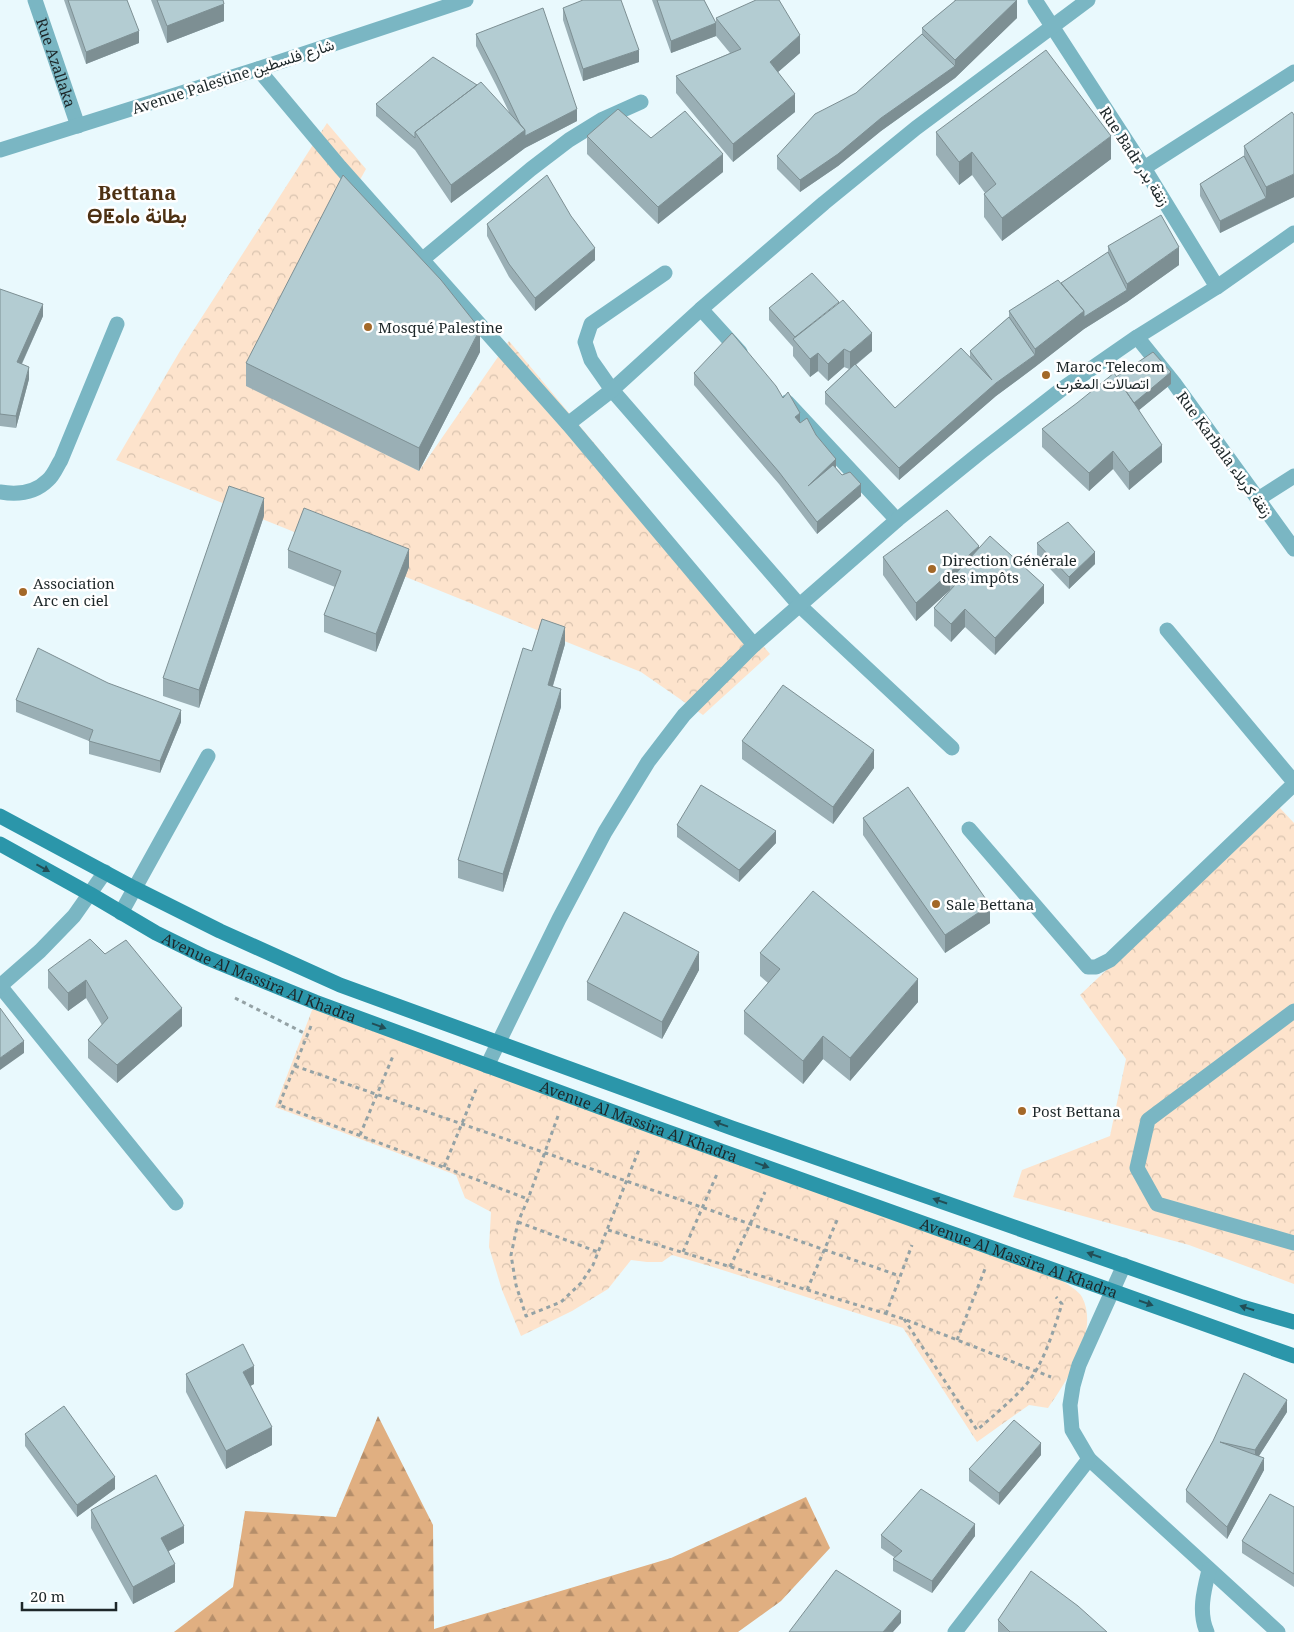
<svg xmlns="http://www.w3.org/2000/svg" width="1294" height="1632" font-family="'Noto Serif',Vazirmatn,'Noto Sans Tifinagh',serif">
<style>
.forest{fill:url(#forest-firs)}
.park{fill:url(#park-crowns)}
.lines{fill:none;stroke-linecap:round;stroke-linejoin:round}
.path{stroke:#94a2a5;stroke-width:3;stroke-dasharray:4 4;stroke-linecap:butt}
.service{stroke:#7ab6c3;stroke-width:15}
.minor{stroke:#7ab6c3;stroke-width:15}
.tertiary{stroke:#7ab6c3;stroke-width:15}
.secondary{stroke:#2b96aa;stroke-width:15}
.wall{fill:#9aafb5}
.shaded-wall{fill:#7d8f93}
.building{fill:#b3ccd2;stroke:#7d8f93}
.oneway{fill:#224e56}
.poi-dot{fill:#a36828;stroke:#fff;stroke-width:2}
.labels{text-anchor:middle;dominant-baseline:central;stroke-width:5;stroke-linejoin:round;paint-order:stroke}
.street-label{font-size:15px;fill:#1d2729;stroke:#fff}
.poi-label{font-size:15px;fill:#1d2729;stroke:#fff;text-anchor:start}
.district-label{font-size:20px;font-weight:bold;fill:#4d3113;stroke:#fff}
</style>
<defs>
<pattern id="forest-firs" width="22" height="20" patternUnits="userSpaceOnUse" patternTransform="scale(1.25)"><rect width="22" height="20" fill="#e0af81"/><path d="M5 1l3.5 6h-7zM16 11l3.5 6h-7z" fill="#b58e6a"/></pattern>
<pattern id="park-crowns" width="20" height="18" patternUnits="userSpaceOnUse" patternTransform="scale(1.25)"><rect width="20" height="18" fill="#fde3cc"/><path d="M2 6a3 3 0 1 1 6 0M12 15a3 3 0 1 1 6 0" fill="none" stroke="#d8c3af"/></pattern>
</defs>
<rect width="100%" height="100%" fill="#e9f9fd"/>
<path class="forest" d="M378,1416L433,1525L434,1629L671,1558L806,1497L830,1548L781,1601L738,1632H174L233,1587L245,1511L336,1517Z"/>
<path class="park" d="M327,123L366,169L246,385L419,471L509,341L770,654L703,715L641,672L116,460L180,351Z
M1279,807L1294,823V1284L1189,1245L1013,1197L1022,1170L1110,1136L1126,1059L1080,995Z
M314,1005L1058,1277C1064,1282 1079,1291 1082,1297C1100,1331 1067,1381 1048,1408L1029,1405L977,1442L903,1328L713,1267L672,1255L662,1262H647L631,1260L608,1289L572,1311L521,1336L502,1290L489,1247L491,1212L465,1198L456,1175L275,1107Z"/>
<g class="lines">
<path class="path" d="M235,998L308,1035
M311,1026L279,1105L528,1199
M295,1066L900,1276
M558,1116L528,1199L518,1222L511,1255L516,1285L526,1316L561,1302L581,1283L593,1265L640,1147
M360,1135L393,1056
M444,1167L477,1087
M518,1222L598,1252
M608,1230L904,1319L1051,1377
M683,1252L717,1174
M730,1267L765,1192
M807,1290L838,1218
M886,1314L912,1245
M904,1319L977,1430C993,1416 1009,1403 1023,1388C1043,1367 1053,1332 1062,1304L1056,1297
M957,1340L985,1269"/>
<path class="service" d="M612,390L591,360L585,342L591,324L665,273
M1258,499L1294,476
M800,606L952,748
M969,829L1088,967H1096L1110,960L1294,784
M121,913L208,756
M1294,1011L1148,1120L1137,1168L1157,1204L1294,1243"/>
<g class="minor">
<path id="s1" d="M35,0L78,126"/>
<path d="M1035,0L1144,168L1217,287"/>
<path d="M258,69L340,167L568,424L754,645"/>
<path d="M0,150L258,69L466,0"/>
<path d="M1144,168L1294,72"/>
<path d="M423,259L531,169L569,140L603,119L641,102"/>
<path d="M701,309L740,352"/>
<path d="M1137,337L1174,383L1294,549"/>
<path d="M612,390L800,606"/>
<path d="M787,402L897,520"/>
<path d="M568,424L612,390L701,309L824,203L916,128L1088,0"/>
<path d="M0,492C17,495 35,493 48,480C54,475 57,466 61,460L117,324"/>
<path d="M1167,630L1294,782"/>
<path d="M0,986L176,1203"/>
<path d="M0,986L40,951L74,916L105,872"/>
<path d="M1089,1459L1278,1632"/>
<path d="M955,1632L1089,1459L1072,1430L1070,1405L1073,1386L1079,1365L1124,1265"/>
<path d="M1207,1632C1198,1612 1204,1590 1209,1570"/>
</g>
<path class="tertiary" d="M487,1066L559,919L605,832L648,762L684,715L754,645L897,520L981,452L1062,389L1137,337L1217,287L1294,233"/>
<g class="secondary">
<path d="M0,816L134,888L220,931L340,985L732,1128L1242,1307L1294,1322"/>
<path id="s2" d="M0,844L90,894L156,933L205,957L315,1002L654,1127L1294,1356"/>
</g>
</g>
<path class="wall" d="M64,0H127L139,43L86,64Z
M151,0H223L224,21L167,43Z
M652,0H704L716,23V18L800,53L778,72L795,112L733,162L676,93V76L730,53L716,36L671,53Z
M954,0H1017V18L955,78L881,131L838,166L800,192L777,169V156L856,93L922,34V28L955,1Z
M563,8L639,62L583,81L563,20Z
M476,34L577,121L525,148L451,203L415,150L376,116V104L509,112L496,85L476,46Z
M936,132L1111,159L1002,241L984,217V194L985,193L972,175L959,185L936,155Z
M587,136L723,172L658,224L587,154Z
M1244,146L1294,197L1220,233L1200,196V184L1244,156Z
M487,224L595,260L535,311L509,277L487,236Z
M1108,246L1179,265L1127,302L1084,329L1035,367L996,396L899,480L825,404V392L849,369L844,367L828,381L818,371L810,377L793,356V347L769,320V308L872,351L856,365L895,408L970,358V351L1009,317V311L1061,283L1108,252Z
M0,289L43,316L22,364L29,379L16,428L0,426Z
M480,352L419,471L246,386V363Z
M694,373L783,398L800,422L836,469L861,496L817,534L779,484L694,385Z
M1116,377L1171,384L1139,410L1162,462L1129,490L1113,469L1089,491L1042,447V429Z
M264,516L199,708L163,696V678Z
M1037,543L1095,564L1069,589L1037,555Z
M979,549L1044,603L995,655L965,627L951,642L934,626V608L950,590L916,621L883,575V557Z
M288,550L409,567L376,652L324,632V615L335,587L288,568Z
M565,644L553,686L561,707L503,892L458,878V860L532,651Z
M16,700L181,722L160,773L89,754V741L16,712Z
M742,741L874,768L833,824L742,759Z
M863,818L990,923L945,953L863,835Z
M677,825L776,843L739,882L677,837Z
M760,953L918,1002L850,1081L823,1059L803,1084L744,1034V1011L768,983L760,976Z
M105,954L182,1026L117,1083L88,1058V1040L102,1025L86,998L68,1011L48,988V970Z
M699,970L662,1039L587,1000V982Z
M186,1374L254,1384L250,1386L272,1445L226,1469L186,1392Z
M1287,1412L1259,1456L1264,1470L1227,1539L1186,1502V1490L1213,1441Z
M25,1434L115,1489L77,1517L25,1446Z
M1041,1455L999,1505L969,1481V1469Z
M1294,1507V1587L1242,1553V1541Z
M91,1510L184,1543L169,1551L175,1582L133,1604L91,1528Z
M881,1535L975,1536L932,1593L893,1571V1559L894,1557L881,1548Z
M998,1620L1107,1632H998Z"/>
<path class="shaded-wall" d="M1017,0V18L955,78L881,131L838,166L800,192V180L881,118L955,66V60Z
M224,4V21L167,43V26Z
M716,23V36L671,53V41Z
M139,31V43L86,64V52Z
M800,35V53L770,79V62Z
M639,50V62L583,81V69Z
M795,94V112L733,162V144Z
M577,109V121L525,148V136Z
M525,130V148L451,203V185Z
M1111,136V159L1002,241V218Z
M972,152V175L959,185V162Z
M723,154V172L658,224V207Z
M1294,174V197L1266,210V187Z
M1266,198V210L1220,233V221Z
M1179,247V265L1127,302L1084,329V317L1127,290V284Z
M595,248V260L535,311V298Z
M43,304V316L17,374V362Z
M1084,311V329L1035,367L996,396L899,480V468L996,383L1035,355V349Z
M480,329V352L419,471V448Z
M872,333V351L850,369V352Z
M844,349V367L828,381V364Z
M818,353V371L810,377V359Z
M29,367V379L16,428V416Z
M1171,372V384L1133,415V403Z
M800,413V425L795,417Z
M1162,445V462L1129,490V472Z
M1113,451V469L1089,491V473Z
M836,459V471L808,486Z
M861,484V496L817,534V522Z
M264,498V516L199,708V690Z
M979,546V564L955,585L950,580V590L916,621V603Z
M409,549V567L376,652V634Z
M1095,552V564L1069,589V577Z
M1044,585V603L995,655V638Z
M965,609V627L951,642V624Z
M565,627V644L548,702V685Z
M561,689V707L503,892V874Z
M181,710V722L160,773V761Z
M874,750V768L833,824V807Z
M776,831V843L739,882V870Z
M990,905V923L945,953V935Z
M699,952V970L662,1039V1022Z
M918,979V1002L850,1081V1058Z
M86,980V998L68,1011V993Z
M182,1008V1026L117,1083V1065Z
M823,1036V1059L803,1084V1061Z
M24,1041V1053L0,1070V1058Z
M254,1366V1384L243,1390V1372Z
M1287,1400V1412L1255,1462V1450Z
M272,1427V1445L226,1469V1451Z
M1041,1443V1455L999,1505V1493Z
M1264,1458V1470L1227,1539V1527Z
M115,1477V1489L77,1517V1505Z
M975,1524V1536L932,1593V1581Z
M184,1526V1543L161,1555V1538Z
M175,1564V1582L133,1604V1587Z
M901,1611V1623L893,1632H883Z"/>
<path class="building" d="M68,0H127L139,31L86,52Z
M157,0H223L224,4L167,26Z
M583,0H621L639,50L583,69L563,8Z
M657,0H704L716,23L671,41Z
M756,0H779L800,35L770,62L795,94L733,144L676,76L741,49L716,18Z
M956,0H1017L955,60L922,28Z
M543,8L577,109L525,136V130L520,124L496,73L476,34Z
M922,34L955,66L881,118L838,154L800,180L777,156L815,114L856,93Z
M1046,50L1111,136L1002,218L984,194L996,184L972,152L959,162L936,132Z
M433,57L477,85L415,132V138L376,104Z
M481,82L525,130L451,185L415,132Z
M618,109L651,138L685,111L723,154L658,207L587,136Z
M1292,112L1294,115V174L1266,187L1244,146Z
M1244,156L1266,198L1220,221L1200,184Z
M343,175L441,280L480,329L419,448L246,363Z
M547,175L571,216L595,248L535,298L509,264L487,224Z
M1161,215L1179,247L1127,284L1108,246Z
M1108,252L1127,290L1084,317V311L1061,283Z
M812,273L839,302L795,337L769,308Z
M1058,280L1084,311L1035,349L1009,311Z
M0,289L43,304L17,362L29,367L16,416L0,414Z
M843,300L872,333L850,352L844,349L828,364L818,353L810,359L793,339Z
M1009,317L1035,355L996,383L899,468L825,392L855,364L895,408L961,348L992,380L970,351Z
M732,333L776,386L783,398L788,392L800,413L795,417L800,423L807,418L816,435L836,459L808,486L833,465L842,475L850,472L861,484L817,522L779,472L694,373Z
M1153,352L1171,372L1134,403L1116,377Z
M1114,373L1162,445L1129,472L1113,451L1089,473L1042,429L1077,403Z
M229,486L264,498L199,690L163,678Z
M304,508L409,549L376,634L324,615L341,571L288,550Z
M947,510L979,546L916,603L883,557Z
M1068,522L1095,552L1069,577L1037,543Z
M990,536L1044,585L995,638L965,609L951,624L934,608L955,585L950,580Z
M542,619L565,627L548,685L561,689L503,874L458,860L523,648L532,651Z
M38,648L108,683L181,710L160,761L89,741L93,730L16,700Z
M783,685L874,750L833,807L742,741Z
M701,785L776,831L739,870L677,825Z
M908,787L990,905L945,935L863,818Z
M813,891L918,979L850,1058L823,1036L803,1061L744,1011L780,969L760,953Z
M624,912L699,952L662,1022L587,982Z
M90,939L105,954L126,940L182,1008L117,1065L88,1040L108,1018L86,980L68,993L48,970Z
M0,1008L24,1041L0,1058Z
M243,1344L254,1366L243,1372L272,1427L226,1451L186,1374Z
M1244,1373L1287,1400L1255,1450L1220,1442L1264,1458L1227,1527L1186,1490L1213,1441Z
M64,1406L115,1477L77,1505L25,1434Z
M1014,1420L1041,1443L999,1493L969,1469Z
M156,1475L184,1526L161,1538L175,1564L133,1587L91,1510Z
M921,1489L975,1524L932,1581L893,1559L902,1551L881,1535Z
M1270,1494L1294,1507V1574L1242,1541Z
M836,1570L901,1611L883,1632H789Z
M1031,1571L1078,1606L1107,1632H1010L998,1620Z"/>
<defs><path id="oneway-solid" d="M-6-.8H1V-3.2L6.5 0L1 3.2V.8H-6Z" transform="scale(1.25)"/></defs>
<g class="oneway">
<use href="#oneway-solid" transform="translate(43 868) rotate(29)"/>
<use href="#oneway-solid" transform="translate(379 1026) rotate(20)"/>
<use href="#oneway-solid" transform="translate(721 1124) rotate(-160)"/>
<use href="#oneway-solid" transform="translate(762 1165) rotate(20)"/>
<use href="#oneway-solid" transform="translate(940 1201) rotate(-161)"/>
<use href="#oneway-solid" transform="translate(1094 1255) rotate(-161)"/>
<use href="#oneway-solid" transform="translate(1146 1303) rotate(19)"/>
<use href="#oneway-solid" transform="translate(1247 1308) rotate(-163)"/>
</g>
<g class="poi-dot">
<circle cx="368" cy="327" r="5"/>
<circle cx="1046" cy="375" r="5"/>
<circle cx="932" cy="569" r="5"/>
<circle cx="23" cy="592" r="5"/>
<circle cx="936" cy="904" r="5"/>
<circle cx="1022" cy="1111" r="5"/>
</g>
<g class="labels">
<g class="street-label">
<text stroke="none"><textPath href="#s1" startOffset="66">Rue Azallaka</textPath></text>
<text transform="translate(233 76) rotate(-18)">Avenue Palestine شارع فلسطين</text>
<text transform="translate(1135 156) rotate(57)">Rue Badr زنقة بدر</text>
<text transform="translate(1225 454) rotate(54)">Rue Karbala زنقة كربلاء</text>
<text stroke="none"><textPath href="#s2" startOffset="292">Avenue Al Massira Al Khadra</textPath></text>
<text stroke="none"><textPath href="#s2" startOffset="698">Avenue Al Massira Al Khadra</textPath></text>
<text stroke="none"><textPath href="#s2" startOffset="1102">Avenue Al Massira Al Khadra</textPath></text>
</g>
<g class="poi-label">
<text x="378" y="327">Mosqué Palestine</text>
<text x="1056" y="366">Maroc Telecom<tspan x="1056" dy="17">اتصالات المغرب</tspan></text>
<text x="942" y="560">Direction Générale<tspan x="942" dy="17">des impôts</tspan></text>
<text x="33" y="583">Association<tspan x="33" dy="17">Arc en ciel</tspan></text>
<text x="946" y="904">Sale Bettana</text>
<text x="1032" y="1111">Post Bettana</text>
</g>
<g class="district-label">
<text x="137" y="192">Bettana<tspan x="137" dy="23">ⴱⵟⴰⵏⴰ بطانة</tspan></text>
</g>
</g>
<path d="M22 1602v8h94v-8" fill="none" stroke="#1d2729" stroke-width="2.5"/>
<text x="30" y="1602" font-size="15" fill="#1d2729" stroke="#ffffff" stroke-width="4" paint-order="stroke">20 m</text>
</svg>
